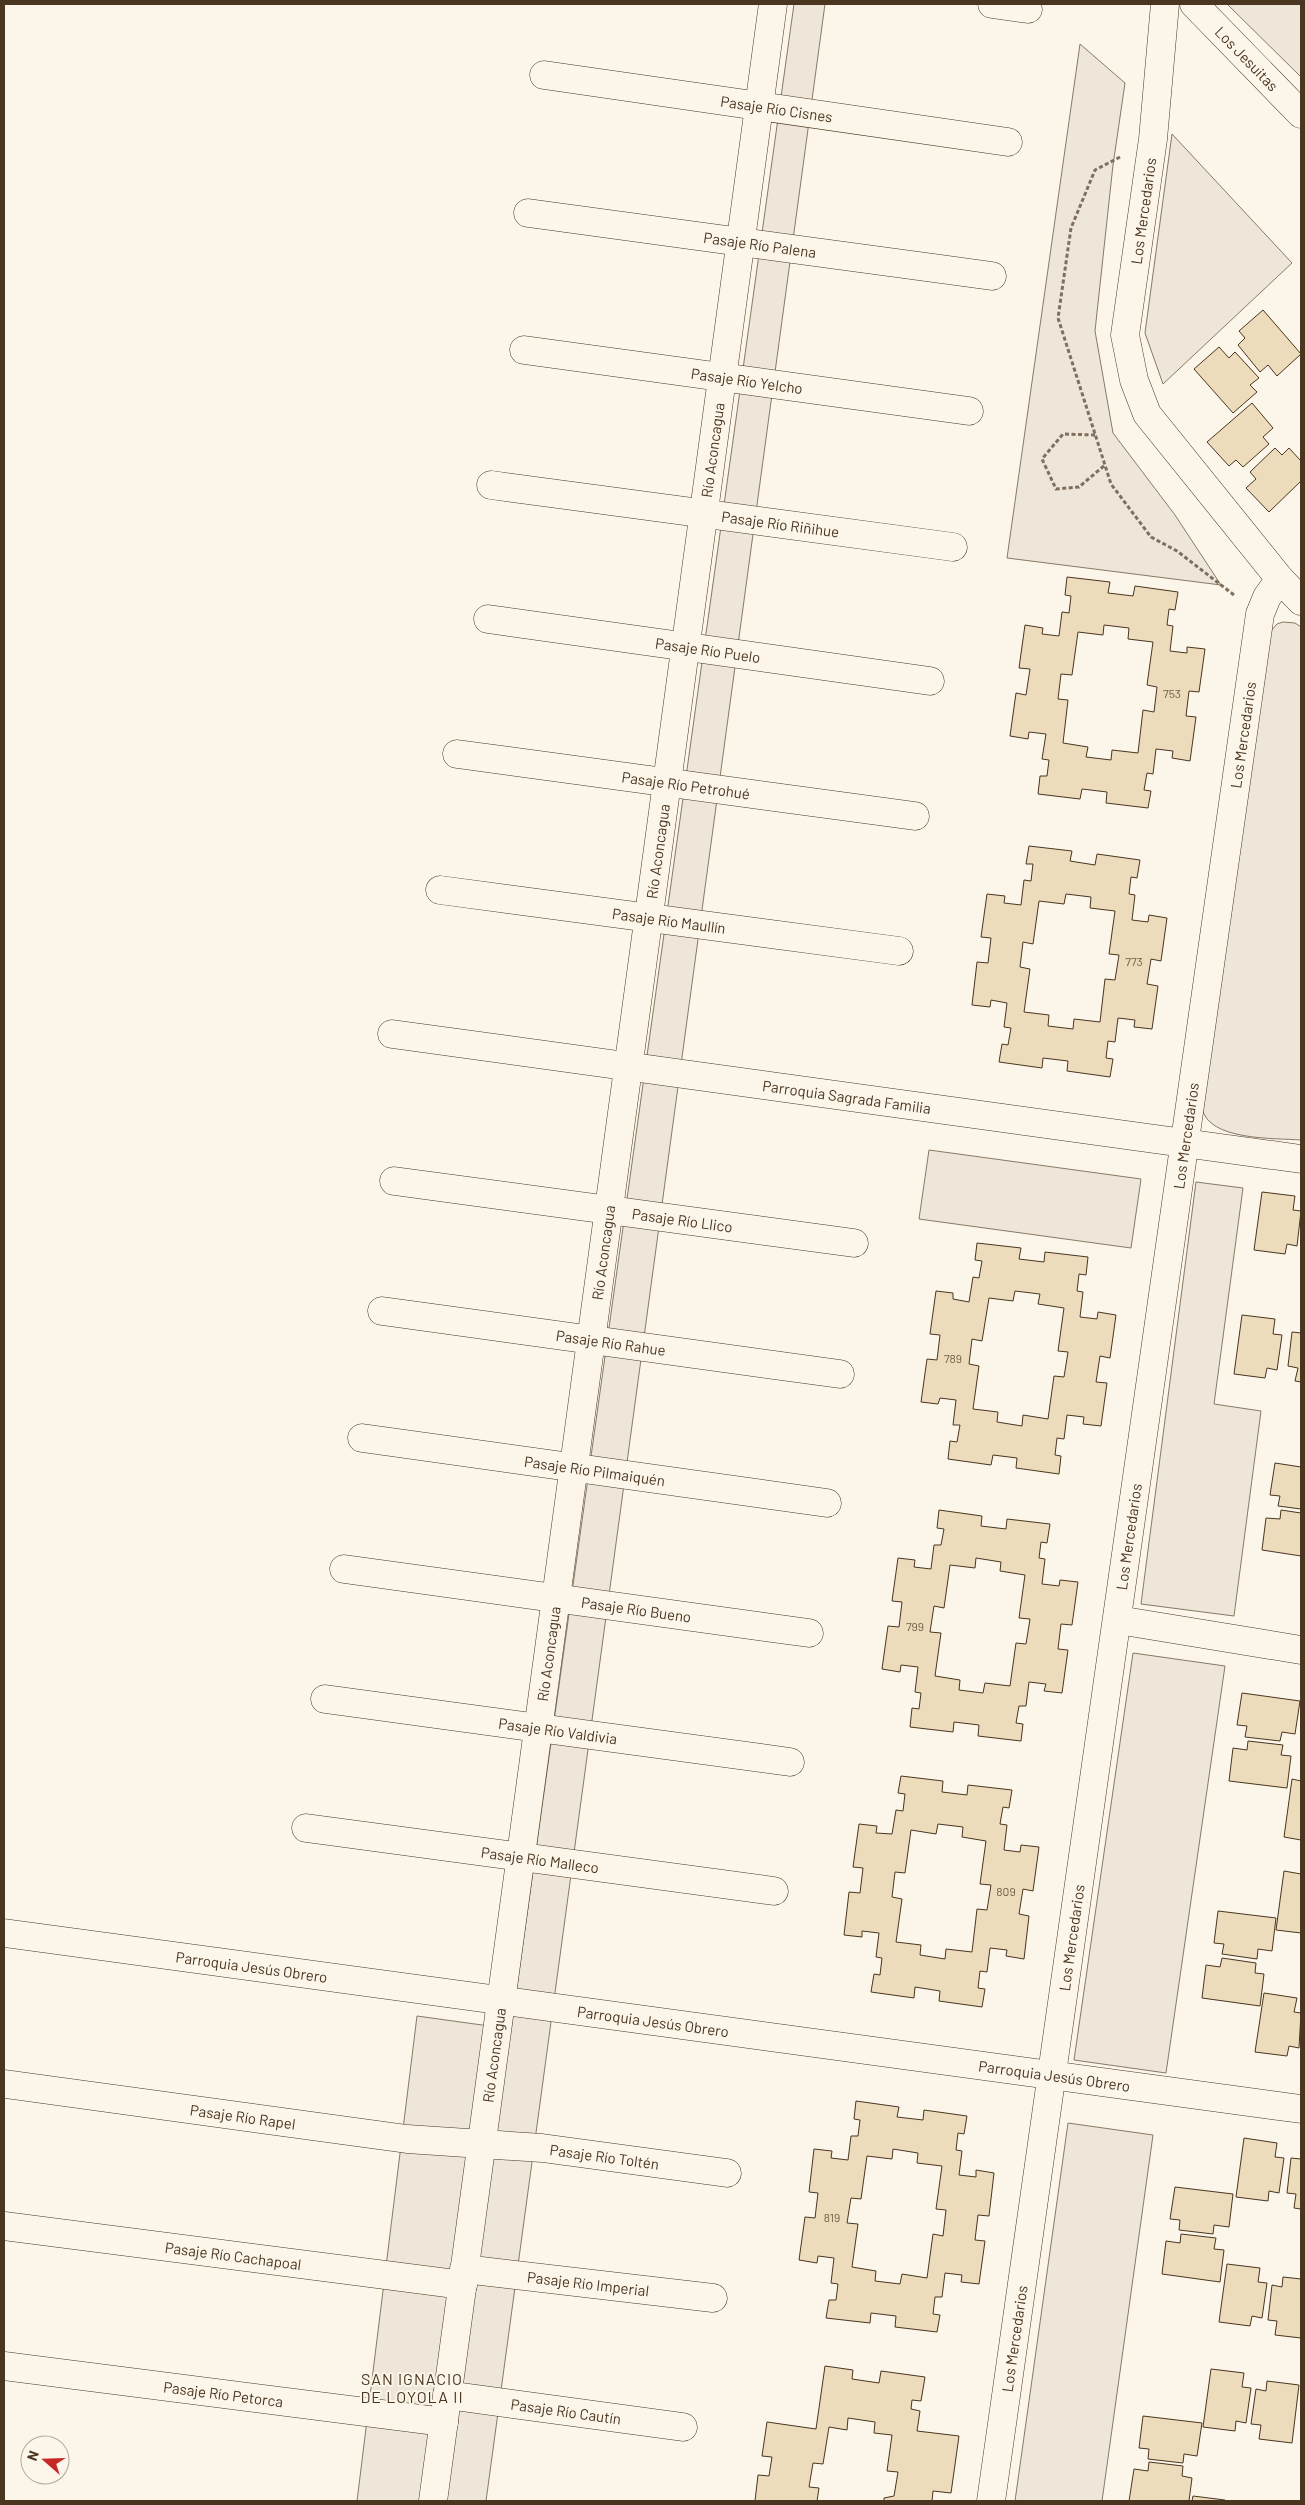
<svg xmlns="http://www.w3.org/2000/svg" width="1305" height="2505" font-family="Barlow,sans-serif">
<style>
.green{fill:#ede6d9;stroke:#887966}
.building{fill:#ecdcbc;stroke:#4a3520;fill-rule:evenodd}
.lines{fill:none;stroke-linecap:round;stroke-linejoin:round}
.street-casing{stroke:#4a3520;stroke-width:29}
.path{stroke:#7f6f5c;stroke-width:3;stroke-dasharray:4 2.5;stroke-linecap:butt}
.street{stroke:#fbf6e9;stroke-width:28}
.labels{text-anchor:middle;dominant-baseline:central;stroke-width:4;stroke-linejoin:round;paint-order:stroke}
.number-label{font-size:12px;fill:#725f47}
.street-label{font-size:15px;fill:#4a3520;stroke:#fbf6e9}
.neighbourhood-label{font-size:16px;letter-spacing:1px;fill:#4a3520;stroke:#fbf6e9}
</style>
<rect width="100%" height="100%" fill="#fbf6e9"/>
<path class="green" d="M794,4H825L486,2501H357L417,2016L511,2029Z
M1227,4H1301V77Z
M1080,44L1125,83L1113,165L1095,331L1113,433L1175,515L1221,585L1007,558Z
M1172,134L1292,263L1163,384L1145,333Z
M1283,622L1295,623L1301,627V1140C1275,1138 1208,1141 1202,1108L1269,633L1277,624Z
M929,1150L1141,1179L1131,1248L919,1219Z
M1196,1182L1243,1188L1214,1404L1261,1411L1234,1616L1141,1604Z
M1133,1653L1225,1666L1166,2073L1074,2060Z
M1068,2123L1153,2135L1102,2501H1015Z"/>
<path class="building" d="M1263,310L1301,354L1277,376L1268,365L1260,372L1238,345L1245,338L1239,331Z
M1219,347L1229,358L1235,352L1259,378L1250,385L1257,392L1233,413L1194,369Z
M1252,403L1273,428L1263,437L1269,444L1243,467L1236,460L1229,466L1207,442Z
M1275,448L1282,455L1289,448L1301,461V481L1269,512L1246,488L1256,479L1250,472Z
M1067,577L1110,582L1108,593L1133,596L1135,586L1178,592L1175,610L1169,609L1167,625L1173,626L1170,651L1187,653V647L1205,649L1199,692L1189,691L1186,716L1196,717L1190,761L1172,758L1173,751L1156,749L1153,774L1147,773L1144,790L1151,791L1148,808L1106,803L1107,792L1082,789L1080,799L1038,794L1040,776H1047L1049,760L1042,759L1046,734L1029,732L1028,739L1010,736L1016,693L1026,695L1030,669L1019,668L1025,625L1043,628L1042,634L1059,636L1062,612L1069,613L1071,596L1065,595ZM1104,625L1129,628L1128,639L1153,642L1147,685L1157,687L1154,712L1143,710L1138,753L1112,750L1111,760L1086,757L1088,747L1063,743L1068,700L1058,699L1061,674L1072,675L1078,632L1103,635Z
M1029,846L1072,851L1070,861L1095,865L1097,854L1140,860L1137,878L1131,877L1129,894L1135,895L1132,920L1148,922L1149,915L1167,918L1161,961L1151,959L1147,984L1158,986L1152,1029L1134,1027L1135,1020L1118,1018L1115,1042L1108,1041L1106,1058L1113,1059L1110,1077L1067,1071L1068,1061L1043,1058L1042,1068L999,1062L1002,1044L1008,1045L1011,1028L1004,1027L1007,1003L991,1000L990,1007L972,1005L977,962L988,963L991,938L981,937L987,894L1005,896L1004,903L1021,905L1024,880L1031,881L1033,864H1026ZM1066,894L1091,897L1090,908L1115,911L1109,954L1119,955L1115,980L1105,979L1100,1022L1074,1019L1073,1029L1048,1026L1049,1015L1024,1012L1030,969L1020,967L1023,942L1033,944L1039,901L1064,904Z
M1262,1192L1295,1196L1293,1210L1301,1211L1297,1246L1287,1244L1285,1254L1254,1250Z
M977,1243L1021,1248L1019,1259L1044,1262L1045,1252L1088,1257L1086,1275L1079,1274L1077,1291L1083,1292L1080,1317L1097,1319L1098,1312L1116,1315L1110,1358L1100,1356L1096,1382L1107,1383L1101,1426L1083,1424L1084,1417L1067,1415L1064,1439L1057,1438L1055,1455L1061,1456L1059,1474L1016,1468L1017,1458L993,1455L991,1465L948,1459L950,1441L957,1442L960,1425H953L956,1400L940,1398L938,1404L921,1402L927,1359L937,1360L940,1335L930,1334L936,1291L953,1293V1299L969,1302L973,1277L979,1278L982,1261L975,1260ZM1015,1291L1040,1294L1038,1304L1064,1308L1058,1351L1068,1352L1064,1377L1054,1376L1048,1419L1023,1415L1022,1426L997,1422L998,1412L973,1409L979,1366L969,1364L972,1339L982,1341L989,1298L1013,1301Z
M1242,1315L1275,1319L1273,1334L1282,1335L1277,1370L1267,1368L1265,1378L1234,1374Z
M1292,1332L1301,1333V1382L1295,1381L1298,1368L1288,1366Z
M1275,1463L1301,1467V1509L1278,1506L1280,1496L1270,1495Z
M939,1510L982,1516L981,1526L1006,1529L1007,1519L1050,1524L1047,1543L1041,1542L1039,1558L1045,1559L1042,1584L1059,1586L1060,1580L1078,1582L1072,1625L1061,1624L1058,1649L1068,1650L1062,1693L1044,1691L1046,1684L1029,1682L1026,1706H1019L1016,1723L1023,1724L1021,1741L978,1736L979,1725L954,1722L953,1732L910,1727L912,1708L919,1709L921,1693L915,1692L918,1667L901,1665L900,1672L882,1669L888,1626L899,1627L902,1602L892,1601L898,1558L915,1560L914,1567L931,1569L934,1545H941L944,1529L937,1528ZM976,1558L1001,1562L1000,1571L1025,1575L1019,1618L1030,1619L1026,1644L1016,1643L1010,1686L985,1683L983,1693L959,1690L960,1680L935,1676L941,1633L930,1632L934,1606L944,1608L950,1565L975,1568Z
M1281,1510L1301,1513V1556L1262,1550L1266,1518L1280,1519Z
M1242,1693L1300,1701L1295,1734L1282,1732L1280,1741L1245,1737L1247,1726L1237,1725Z
M1248,1741L1283,1745L1281,1755L1291,1756L1287,1788L1229,1781L1233,1748L1247,1750Z
M901,1776L943,1781L942,1792L967,1795L968,1785L1012,1790L1009,1808L1003,1807L1000,1824L1007,1825L1004,1850L1020,1852L1021,1845L1039,1847L1033,1891L1023,1889L1019,1914L1029,1916L1024,1959L1006,1956L1007,1950L990,1948L987,1972L980,1971L978,1988L985,1989L982,2007L939,2001L940,1991L915,1987L914,1998L871,1992L874,1974L880,1975L882,1958L876,1957L879,1933L862,1931V1937L844,1935L849,1892L860,1893L863,1868L853,1867L859,1824L877,1826L876,1833L892,1834L896,1810L903,1811L905,1794L898,1793ZM938,1824L963,1827L962,1837L986,1841L980,1884L991,1885L987,1910L977,1909L972,1952L946,1949L945,1959L920,1955L921,1945L896,1942L902,1899L892,1897L895,1872L905,1873L911,1830L936,1834Z
M1292,1779L1301,1781V1840L1284,1837Z
M1284,1871L1301,1874V1933L1276,1930Z
M1218,1911L1276,1918L1272,1951L1258,1949L1257,1959L1222,1954L1224,1944L1214,1943Z
M1222,1958L1256,1963L1255,1973L1264,1974L1260,2006L1202,1998L1206,1965L1220,1967Z
M1264,1993L1297,1998L1294,2012L1301,2013L1299,2048L1289,2046L1287,2056L1255,2052Z
M856,2101L899,2107L897,2117L923,2120L924,2110L967,2116L964,2134L958,2133L956,2150L962,2151L959,2175L976,2177V2170L994,2173L989,2216L978,2215L975,2240L985,2241L979,2284L961,2282L962,2275L945,2273L942,2297H935L933,2314L940,2315L937,2332L895,2327L896,2316L871,2313L870,2323L826,2318L829,2300H836L838,2284L831,2283L834,2258L818,2256L817,2263L799,2260L805,2217L815,2218L818,2193L809,2192L814,2149L832,2151L831,2158L848,2160L851,2136H858L860,2120L854,2119ZM893,2149L918,2153L917,2163L942,2166L936,2209L946,2210L943,2236L933,2234L927,2278L902,2274L900,2284L875,2281L876,2271L852,2267L858,2224L847,2223L851,2198L861,2199L867,2156L892,2159Z
M1244,2138L1277,2143L1275,2157L1284,2158L1279,2193L1269,2191L1268,2201L1236,2197Z
M1291,2158L1301,2159V2209L1294,2208L1296,2194L1287,2193Z
M1175,2187L1233,2194L1229,2227L1214,2225L1213,2234L1179,2230L1180,2220L1170,2219Z
M1181,2234L1216,2238L1214,2249L1224,2250L1220,2282L1162,2274L1166,2241L1180,2243Z
M1227,2264L1260,2268L1258,2282L1267,2283L1262,2318L1252,2316L1250,2326L1219,2322Z
M1283,2277L1301,2279V2338L1275,2335L1277,2321L1268,2320L1272,2285L1282,2287Z
M825,2366L853,2370L852,2379L879,2383L881,2371L925,2377L921,2401L912,2400L911,2409L920,2411L917,2431L959,2436L951,2493L933,2491L932,2501H884V2498L894,2496L898,2472L887,2471L892,2435L874,2433L875,2422L848,2418L847,2430L829,2427L823,2464L813,2463L809,2487L819,2488L817,2501H755L758,2475L769,2476L772,2457L762,2456L767,2422L816,2429Z
M1211,2369L1244,2373L1242,2387L1251,2388L1246,2423L1236,2421L1235,2431L1203,2427Z
M1267,2381L1299,2385L1292,2443L1259,2439L1261,2425L1251,2424L1256,2389L1266,2391Z
M1143,2416L1202,2423L1197,2456L1184,2454L1183,2463L1148,2459L1149,2449L1139,2448Z
M1149,2462L1183,2466L1182,2476L1192,2478L1189,2501H1129L1134,2469L1148,2471Z
M1193,2496L1225,2500V2501H1192Z"/>
<g class="lines">
<defs>
<g id="street">
<path d="M992,4L1028,9"/>
<path d="M1165,4L1153,139L1125,335L1134,380L1147,414L1280,579L1301,601"/>
<path id="s1" d="M1194,4L1301,114"/>
<path id="s2" d="M544,75L1008,142"/>
<path id="s3" d="M528,213L992,276"/>
<path id="s4" d="M524,350L969,411"/>
<path id="s5" d="M491,485L953,547"/>
<path id="s6" d="M488,619L930,681"/>
<path id="s7" d="M457,754L915,816"/>
<path id="s8" d="M440,890L899,951"/>
<path id="s9" d="M392,1034L1301,1159"/>
<path id="s10" d="M394,1181L854,1243"/>
<path id="s11" d="M382,1311L840,1374"/>
<path id="s12" d="M362,1438L827,1503"/>
<path id="s13" d="M344,1569L809,1633"/>
<path d="M1118,1620L1301,1650"/>
<path id="s14" d="M325,1699L790,1762"/>
<path id="s15" d="M306,1828L774,1891"/>
<path id="s16" d="M4,1933L1301,2109"/>
<path id="s17" d="M5,2084L407,2139L542,2148L727,2173"/>
<path id="s18" d="M4,2226L463,2285"/>
<path id="s19" d="M464,2269L713,2298"/>
<path id="s20" d="M4,2366L444,2422"/>
<path id="s21" d="M447,2395L683,2427"/>
<path id="s22" d="M433,2501L773,4"/>
<path id="s23" d="M991,2501L1260,614L1267,597L1280,579"/>
</g>
</defs>
<use href="#street" class="street-casing"/>
<path class="path" d="M1120,157L1095,170L1071,228L1058,318L1111,484L1151,537L1177,551L1234,595
M1095,435L1063,434L1042,459L1056,489L1079,487L1105,465"/>
<use href="#street" class="street"/>
</g>
<g class="labels">
<g class="number-label">
<text x="1172" y="693">753</text>
<text x="1134" y="961">773</text>
<text x="953" y="1358">789</text>
<text x="915" y="1626">799</text>
<text x="1006" y="1891">809</text>
<text x="832" y="2217">819</text>
</g>
<g class="street-label">
<text stroke="none"><textPath href="#s1" startOffset="76">Los Jesuitas</textPath></text>
<text stroke="none"><textPath href="#s2" startOffset="235">Pasaje Río Cisnes</textPath></text>
<text transform="translate(1143 211) rotate(-82)">Los Mercedarios</text>
<text stroke="none"><textPath href="#s3" startOffset="234">Pasaje Río Palena</textPath></text>
<text stroke="none"><textPath href="#s4" startOffset="225">Pasaje Río Yelcho</textPath></text>
<text stroke="none"><textPath href="#s22" startOffset="2070">Río Aconcagua</textPath></text>
<text stroke="none"><textPath href="#s5" startOffset="292">Pasaje Río Riñihue</textPath></text>
<text stroke="none"><textPath href="#s6" startOffset="222">Pasaje Río Puelo</textPath></text>
<text stroke="none"><textPath href="#s23" startOffset="1784">Los Mercedarios</textPath></text>
<text stroke="none"><textPath href="#s7" startOffset="231">Pasaje Río Petrohué</textPath></text>
<text stroke="none"><textPath href="#s22" startOffset="1665">Río Aconcagua</textPath></text>
<text stroke="none"><textPath href="#s8" startOffset="231">Pasaje Río Maullín</textPath></text>
<text stroke="none"><textPath href="#s9" startOffset="459">Parroquia Sagrada Familia</textPath></text>
<text stroke="none"><textPath href="#s23" startOffset="1379">Los Mercedarios</textPath></text>
<text stroke="none"><textPath href="#s10" startOffset="291">Pasaje Río Llico</textPath></text>
<text stroke="none"><textPath href="#s22" startOffset="1260">Río Aconcagua</textPath></text>
<text stroke="none"><textPath href="#s11" startOffset="231">Pasaje Río Rahue</textPath></text>
<text stroke="none"><textPath href="#s12" startOffset="235">Pasaje Río Pilmaiquén</textPath></text>
<text stroke="none"><textPath href="#s23" startOffset="974">Los Mercedarios</textPath></text>
<text stroke="none"><textPath href="#s13" startOffset="295">Pasaje Río Bueno</textPath></text>
<text stroke="none"><textPath href="#s22" startOffset="855">Río Aconcagua</textPath></text>
<text stroke="none"><textPath href="#s14" startOffset="235">Pasaje Río Valdivia</textPath></text>
<text stroke="none"><textPath href="#s15" startOffset="236">Pasaje Río Malleco</textPath></text>
<text stroke="none"><textPath href="#s23" startOffset="569">Los Mercedarios</textPath></text>
<text stroke="none"><textPath href="#s16" startOffset="250">Parroquia Jesús Obrero</textPath></text>
<text stroke="none"><textPath href="#s16" startOffset="655">Parroquia Jesús Obrero</textPath></text>
<text stroke="none"><textPath href="#s22" startOffset="450">Río Aconcagua</textPath></text>
<text stroke="none"><textPath href="#s16" startOffset="1060">Parroquia Jesús Obrero</textPath></text>
<text stroke="none"><textPath href="#s17" startOffset="240">Pasaje Río Rapel</textPath></text>
<text stroke="none"><textPath href="#s17" startOffset="604">Pasaje Río Toltén</textPath></text>
<text stroke="none"><textPath href="#s18" startOffset="231">Pasaje Río Cachapoal</textPath></text>
<text stroke="none"><textPath href="#s19" startOffset="125">Pasaje Río Imperial</textPath></text>
<text stroke="none"><textPath href="#s23" startOffset="164">Los Mercedarios</textPath></text>
<text stroke="none"><textPath href="#s20" startOffset="221">Pasaje Río Petorca</textPath></text>
<text stroke="none"><textPath href="#s21" startOffset="120">Pasaje Río Cautín</textPath></text>
</g>
<g class="neighbourhood-label">
<text x="412" y="2378">SAN IGNACIO<tspan x="412" dy="18">DE LOYOLA II</tspan></text>
</g>
</g>
<rect width="1305" height="2505" fill="none" stroke="#4a3520" stroke-width="10"/>
<g transform="translate(45 2460) rotate(290)"><circle r="24" fill="#fbf6e9" stroke="#b4a999"/>
<path d="M0-4L9 19L0 12L-9 19Z" fill="#c62828"/>
<text y="-8" font-size="14" font-weight="bold" text-anchor="middle" fill="#4a3520">N</text>
</g>
</svg>
